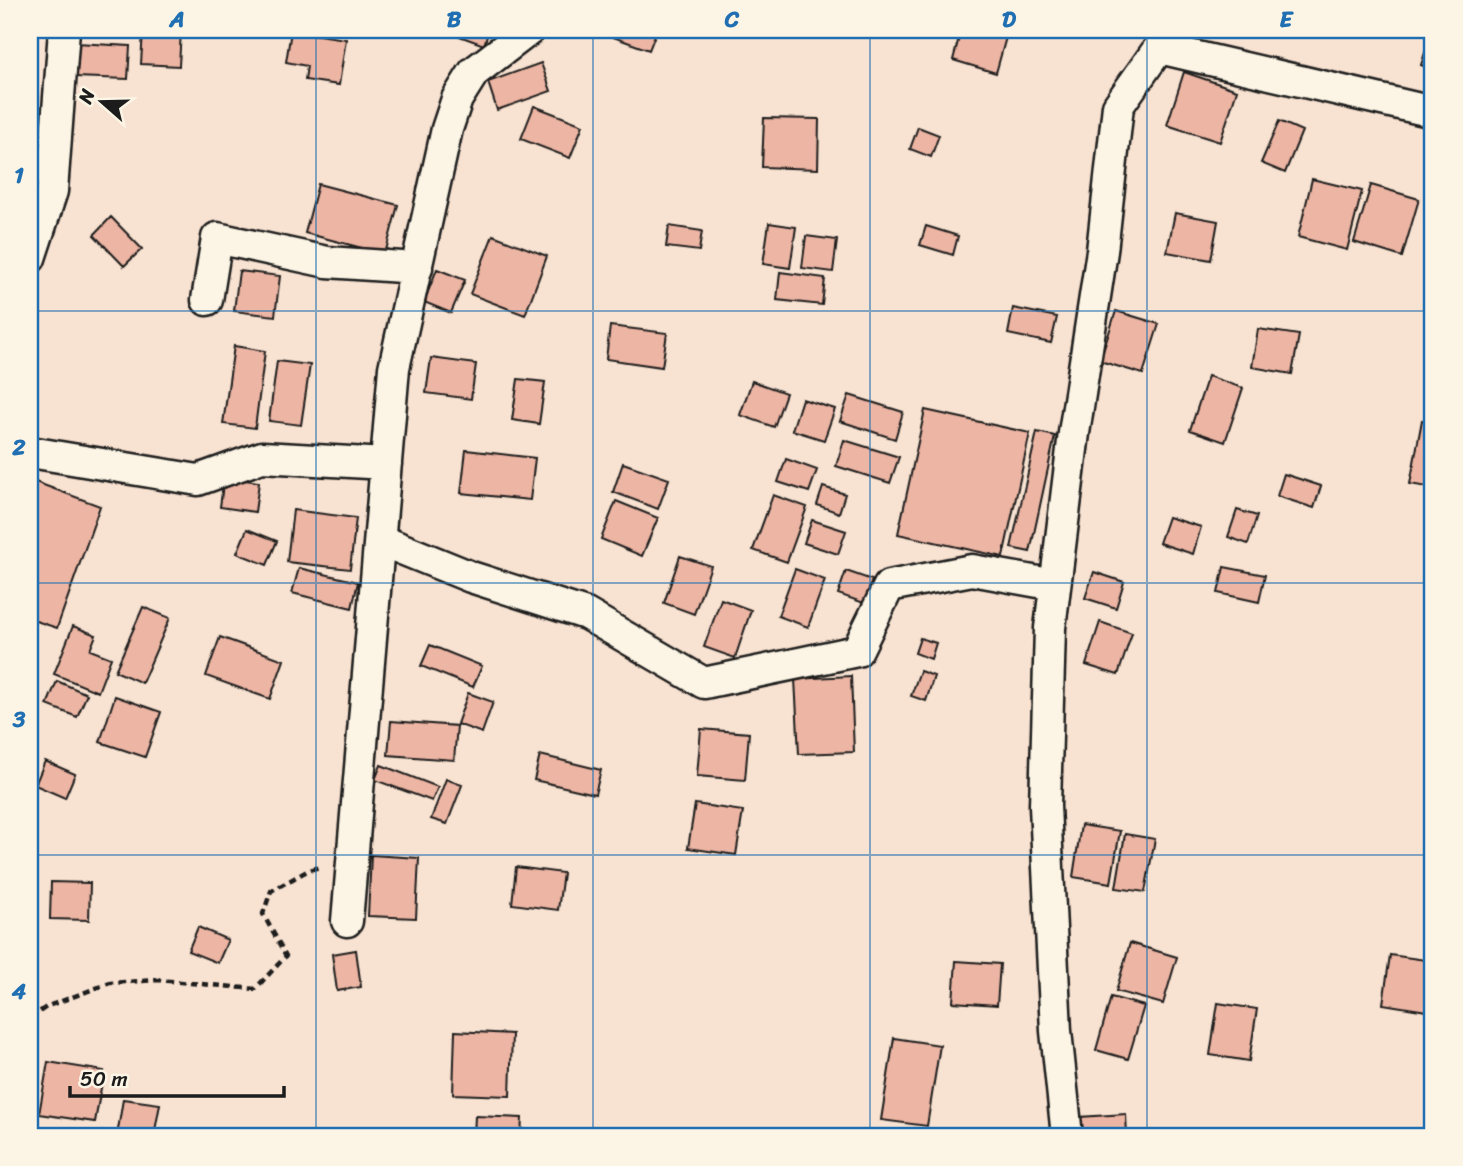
<svg xmlns="http://www.w3.org/2000/svg" width="1463" height="1166" font-family="Sriracha,sans-serif">
<style>
.building{fill:#edb5a3;stroke:#1c1c1c;stroke-width:2}
.lines{fill:none;stroke-linecap:round;stroke-linejoin:round}
.minor-casing{stroke:#1c1c1c;stroke-width:35}
.path{stroke:#1c1c1c;stroke-width:4.5;stroke-dasharray:7 5;stroke-linecap:butt}
.minor{stroke:#fcf5e5;stroke-width:30}
.grid{fill:none;stroke:#1f6fb2;stroke-width:2;stroke-opacity:0.55}
.neatline{fill:none;stroke:#1f6fb2;stroke-width:2.5}
.grid-label{font-size:23px;text-anchor:middle;font-weight:bold;fill:#1f6fb2}
</style>
<rect width="100%" height="100%" fill="#f8e2d1"/>
<filter id="ink" filterUnits="userSpaceOnUse"><feTurbulence type="fractalNoise" baseFrequency=".0143" numOctaves="2"/><feDisplacementMap in="SourceGraphic" scale="14" xChannelSelector="R" yChannelSelector="G"/><feConvolveMatrix kernelMatrix="1 2 1 2 8 2 1 2 1" color-interpolation-filters="sRGB"/></filter>
<g filter="url(#ink)">
<path class="building" d="M143,30H181L179,66L141,64Z
M443,30H489L484,45Z
M594,30H657L649,50Z
M909,30H948L947,37Z
M961,30H1008L996,73L953,60Z
M291,31L346,39L339,85L305,80L307,66L286,62Z
M1432,31L1433,32V69L1421,65Z
M76,43L130,46L128,79L75,77Z
M541,63L551,91L497,110L488,82Z
M1184,72L1237,90L1220,142L1167,125Z
M534,106L583,125L570,158L521,139Z
M764,118L819,119L818,169L762,167Z
M1279,121L1302,131L1285,173L1261,163Z
M918,127L939,135L931,157L910,149Z
M1312,179L1362,191L1347,250L1298,237Z
M318,184L398,205L385,254L305,233Z
M1371,185L1419,199L1402,257L1354,242Z
M1175,213L1218,221L1211,260L1167,252Z
M111,217L142,249L124,266L94,235Z
M769,223L796,227L790,268L763,264Z
M669,226L702,231L699,251L666,247Z
M926,226L958,236L953,255L920,245Z
M493,235L547,256L525,315L470,294Z
M806,236L837,240L833,272L802,268Z
M437,269L465,280L451,313L424,302Z
M239,271L280,276L275,316L234,311Z
M780,272L825,278L822,305L777,300Z
M1013,308L1057,317L1051,343L1008,334Z
M1116,311L1159,324L1143,374L1100,361Z
M610,326L667,333L662,367L606,359Z
M1258,329L1299,335L1292,374L1252,367Z
M234,346L265,351L255,428L223,424Z
M431,358L476,364L471,399L426,393Z
M277,361L310,365L301,425L269,421Z
M1208,376L1243,388L1225,442L1190,430Z
M518,379L545,382L539,424L512,420Z
M752,381L786,393L774,427L740,415Z
M849,395L903,412L895,439L840,421Z
M802,399L835,409L824,440L792,430Z
M925,410L1030,433L1003,557L898,534Z
M1422,420L1433,422V488L1410,484Z
M1037,432L1055,436L1030,552L1011,548Z
M844,440L899,457L890,483L836,466Z
M466,450L535,458L530,500L461,493Z
M786,459L817,470L809,492L778,482Z
M623,463L669,479L658,509L613,492Z
M1284,474L1321,486L1314,508L1277,496Z
M224,477L259,482L255,512L220,507Z
M30,480L100,506L57,628L30,619Z
M823,487L845,494L839,513L817,505Z
M773,495L807,507L787,562L753,550Z
M616,501L658,518L642,556L601,539Z
M293,510L356,518L350,569L287,562Z
M1237,510L1257,516L1248,544L1228,537Z
M1168,517L1201,527L1193,554L1159,543Z
M812,520L846,531L838,554L804,543Z
M247,529L277,541L267,565L237,553Z
M680,556L711,566L694,614L664,603Z
M1224,567L1265,575L1259,602L1218,593Z
M299,568L358,582L352,608L292,593Z
M795,569L825,580L808,627L778,616Z
M846,571L872,580L864,603L838,594Z
M1094,572L1124,582L1116,608L1085,598Z
M721,599L751,610L735,658L704,647Z
M143,607L170,618L142,683L115,671Z
M1100,622L1132,633L1118,675L1086,665Z
M73,626L96,635L90,650L111,658L98,692L54,674Z
M220,637L284,660L270,699L206,676Z
M920,638L936,643L931,659L915,653Z
M430,645L482,666L473,687L421,666Z
M920,671L934,676L926,701L911,696Z
M851,676L854,752L799,754L795,679Z
M57,681L87,694L77,717L47,705Z
M468,693L493,702L482,733L457,724Z
M115,696L161,712L145,757L100,742Z
M391,721L457,726L454,760L388,755Z
M701,729L749,733L745,780L697,776Z
M540,755L601,770L595,794L534,780Z
M45,761L75,774L65,798L35,785Z
M381,765L438,787L432,801L375,780Z
M446,779L462,785L447,824L431,819Z
M695,804L743,811L736,855L688,848Z
M1081,825L1120,831L1111,883L1073,877Z
M1125,834L1155,839L1145,892L1116,888Z
M371,855L419,858L416,918L368,916Z
M516,867L563,873L558,910L512,904Z
M51,882L90,883L89,920L50,919Z
M198,927L228,940L218,963L188,951Z
M1130,943L1177,957L1163,1004L1116,991Z
M356,950L361,987L337,991L332,954Z
M1390,955L1433,961V1012L1383,1004Z
M956,961L1000,964L997,1005L953,1002Z
M1111,997L1144,1006L1128,1059L1096,1050Z
M1218,1003L1257,1009L1249,1061L1210,1055Z
M455,1031L512,1034L510,1096L453,1094Z
M894,1038L940,1045L927,1126L881,1120Z
M48,1062L104,1071L95,1122L39,1114Z
M123,1099L160,1104L154,1136H117Z
M1126,1114L1127,1136H1080L1079,1117Z
M475,1116L522,1118L521,1136H474Z"/>
<g class="lines">
<defs>
<path id="minor" d="M30,258L52,191L64,30
M207,300L217,238L327,262L417,268
M30,452L198,480L262,457L386,464
M380,540L471,577L586,614L704,683L857,651L889,586L972,570L1055,585
M347,921L394,368L447,129L457,99L474,72L529,30
M1067,1136L1056,1031L1045,806L1050,628L1074,433L1102,251L1118,106L1159,48L1433,112"/>
</defs>
<use href="#minor" class="minor-casing"/>
<path class="path" d="M30,1018L48,1006L110,983L159,980L255,989L286,956L263,914L271,891L307,871L322,866"/>
<use href="#minor" class="minor"/>
</g>
</g>
<path class="grid" d="M316,30V1136M593,30V1136M870,30V1136M1147,30V1136M30,311H1433M30,583H1433M30,855H1433"/>
<rect width="1463" height="1166" fill="none" stroke="#fcf5e5" stroke-width="77"/>
<g transform="translate(102 102) rotate(290)" stroke="#fcf5e5" stroke-width="5" paint-order="stroke">
<path d="M0-5L12 26L0 18L-12 26Z" fill="#1c1c1c"/>
<text y="-10" font-size="19" font-weight="bold" text-anchor="middle" fill="#1c1c1c">N</text>
</g>
<path d="M70 1086v10h214v-10" fill="none" stroke="#1c1c1c" stroke-width="3.5"/>
<text x="80" y="1086" font-size="21" fill="#1c1c1c" stroke="#fcf5e5" stroke-width="5" paint-order="stroke">50 m</text>
<rect x="38" y="38" width="1386" height="1090" class="neatline"/>
<g class="grid-label">
<text x="177" y="27">A</text>
<text x="454" y="27">B</text>
<text x="732" y="27">C</text>
<text x="1009" y="27">D</text>
<text x="1286" y="27">E</text>
<text x="19" y="183">1</text>
<text x="19" y="455">2</text>
<text x="19" y="727">3</text>
<text x="19" y="999">4</text>
</g>
</svg>
